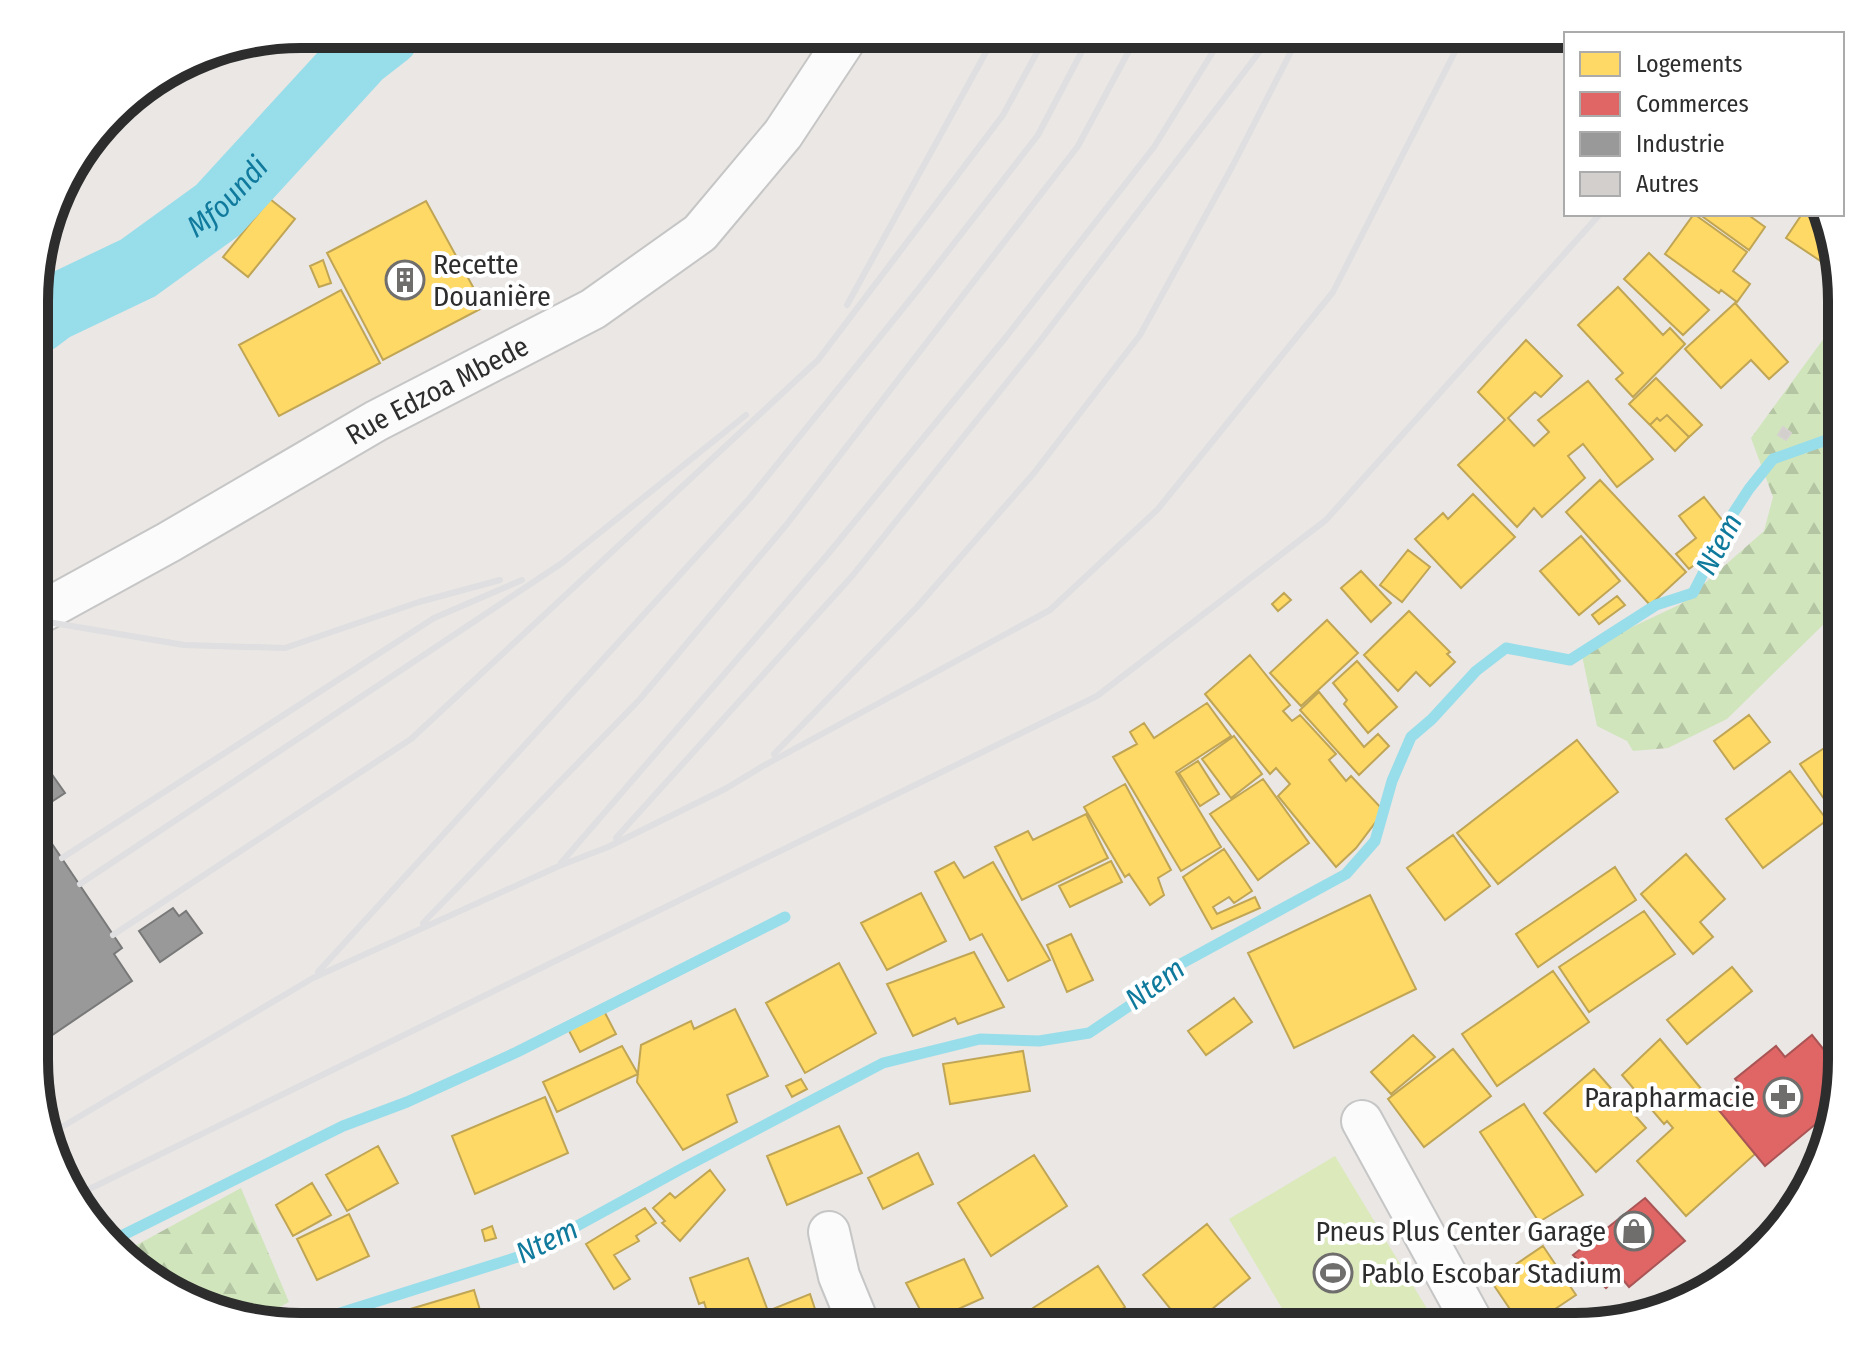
<svg xmlns="http://www.w3.org/2000/svg" width="1876" height="1361" font-family="'Fira Sans Condensed',sans-serif">
<style>
.forest{fill:url(#forest-firs)}
.pitch{fill:#dbe9bb}
.homes{fill:#ffd966;stroke:#c0a555;stroke-width:2}
.shops{fill:#e06666;stroke:#a55;stroke-width:2}
.industry{fill:#999;stroke:#797979;stroke-width:2}
.lines{fill:none;stroke-linecap:round;stroke-linejoin:round}
.stream{stroke:#98ddea;stroke-width:11}
.river{stroke:#98ddea;stroke-width:66}
.building{fill:#d2cfcd;stroke:#d5d2cf;stroke-width:2}
.minor-casing{stroke:#c6c6c6;stroke-width:44}
.minor{stroke:#fcfbfb;stroke-width:40}
.rail{stroke:#dfdee0;stroke-width:6}
.labels{text-anchor:middle;dominant-baseline:central;stroke-width:8;stroke-linejoin:round;paint-order:stroke}
.poi-label{font-size:28px;fill:#2d2d2d;stroke:#fff;text-anchor:start}
.street-label{font-size:28px;fill:#2d2d2d;stroke:#fff}
.water-label{font-size:30px;font-style:italic;fill:#107a9d;stroke:#fff}
.rim{fill:none;stroke:#2d2d2d;stroke-width:10}
</style>
<defs>
<pattern id="forest-firs" width="22" height="20" patternUnits="userSpaceOnUse" patternTransform="scale(2)"><rect width="22" height="20" fill="#d1e5bd"/><path d="M5 1l3.5 6h-7zM16 11l3.5 6h-7z" fill="#b4c5a3"/></pattern>
</defs>
<rect width="100%" height="100%" fill="#eae7e4"/>
<path class="forest" d="M1841,315V610L1824,624L1727,719L1668,748L1633,751L1627,741L1597,726L1581,651L1681,604L1764,531L1773,497L1751,438Z
M241,1188L289,1302L255,1321L215,1313L138,1272L122,1253Z"/>
<path class="pitch" d="M1335,1156L1438,1327H1293L1229,1219Z"/>
<path class="homes" d="M270,199L295,219L248,277L223,257Z
M426,201L484,307L383,360L327,253Z
M1694,214L1747,252L1733,271L1750,284L1737,302L1721,290L1719,293L1665,254Z
M1699,214H1747L1765,227L1749,250Z
M1802,214H1823L1837,272L1786,238Z
M1649,253L1709,310L1683,335L1624,279Z
M323,260L331,283L319,287L310,266Z
M1618,287L1663,335L1670,328L1685,344L1633,397L1616,379L1623,373L1578,325Z
M341,290L380,363L279,416L239,345Z
M1735,303L1788,362L1769,379L1751,360L1721,388L1685,349Z
M1526,340L1562,376L1541,397L1535,392L1508,418L1534,446L1549,432L1538,420L1588,381L1653,459L1617,487L1583,444L1568,456L1585,478L1542,517L1534,508L1517,527L1458,465L1505,420L1478,392Z
M1656,378L1702,425L1689,437L1667,415L1660,421L1657,418L1650,425L1629,404Z
M1667,415L1689,437L1675,451L1650,425L1657,418L1660,421Z
M1600,480L1686,572L1650,605L1566,512Z
M1473,494L1515,537L1461,588L1415,539L1443,513L1448,519Z
M1704,497L1734,535L1689,569L1676,554L1696,538L1679,516Z
M1581,536L1620,581L1579,615L1540,571Z
M1408,550L1430,567L1402,602L1380,585Z
M1361,571L1391,603L1371,622L1341,588Z
M1284,593L1291,600L1278,611L1272,604Z
M1617,596L1625,605L1599,624L1592,615Z
M1409,611L1450,652L1447,654L1455,662L1430,686L1416,672L1398,691L1364,655Z
M1327,620L1358,653L1301,706L1270,673Z
M1250,655L1290,705L1283,711L1292,721L1300,715L1336,754L1329,760L1346,781L1351,776L1384,811L1356,848L1336,867L1278,796L1290,784L1276,768L1270,774L1205,694Z
M1357,661L1397,707L1368,733L1344,704L1347,700L1333,683Z
M1319,692L1364,747L1378,734L1389,746L1359,775L1300,710Z
M1207,703L1231,736L1176,772L1221,847L1181,871L1113,757L1137,744L1130,732L1144,723L1154,738Z
M1749,715L1770,742L1734,769L1714,741Z
M1234,736L1262,774L1231,798L1202,759Z
M1841,737V803L1831,809L1800,764Z
M1577,740L1618,792L1498,884L1457,833Z
M1198,761L1219,794L1200,806L1179,773Z
M1790,771L1827,820L1763,868L1726,819Z
M1263,779L1309,843L1258,880L1210,814Z
M1125,784L1171,870L1158,878L1164,895L1150,905L1129,874L1125,877L1084,807Z
M1086,814L1108,858L1022,900L995,847L1028,831L1033,840Z
M1453,835L1490,886L1445,920L1407,868Z
M1224,849L1252,891L1234,903L1229,897L1213,907L1217,914L1255,897L1260,908L1212,929L1183,877Z
M1686,854L1725,899L1700,922L1713,937L1693,954L1641,894Z
M1111,861L1122,882L1070,907L1059,886Z
M954,862L964,878L993,862L1050,960L1008,981L982,934L970,940L935,872Z
M1615,867L1636,900L1538,967L1516,934Z
M921,893L946,941L887,970L861,923Z
M1370,895L1416,989L1294,1048L1248,953Z
M1644,911L1675,954L1589,1012L1559,967Z
M1071,934L1093,980L1067,992L1047,945Z
M1841,945V972L1828,957Z
M974,952L1004,1007L958,1024L955,1018L913,1036L887,984Z
M839,963L876,1033L805,1073L766,1003Z
M1732,967L1752,991L1687,1044L1667,1020Z
M1553,971L1589,1022L1497,1086L1462,1034Z
M1234,998L1252,1022L1206,1055L1188,1031Z
M603,1009L616,1034L580,1052L567,1027Z
M735,1009L768,1076L727,1095L737,1122L683,1150L637,1082L641,1045L691,1021L694,1029Z
M1413,1035L1435,1057L1391,1094L1371,1072Z
M1660,1039L1755,1154L1686,1216L1637,1161L1673,1128L1667,1121L1664,1124L1622,1075Z
M622,1046L638,1074L557,1112L543,1082Z
M1453,1049L1491,1096L1424,1147L1388,1099Z
M1023,1051L1030,1091L950,1104L943,1064Z
M1594,1069L1646,1128L1596,1172L1544,1113Z
M801,1079L807,1089L792,1097L786,1086Z
M545,1097L568,1153L475,1194L452,1136Z
M1524,1104L1583,1195L1539,1222L1480,1132Z
M839,1126L862,1173L787,1205L767,1156Z
M378,1146L398,1183L347,1211L326,1175Z
M918,1153L933,1184L883,1209L868,1178Z
M1034,1155L1067,1206L991,1256L958,1203Z
M710,1170L725,1190L680,1241L662,1223L665,1221L653,1208L670,1193L675,1198Z
M312,1183L331,1215L293,1236L276,1205Z
M645,1208L656,1223L636,1236L639,1241L614,1255L630,1279L614,1289L586,1244Z
M349,1214L369,1256L317,1280L297,1239Z
M1207,1224L1250,1278L1190,1327H1185L1143,1275Z
M492,1226L496,1238L485,1241L482,1230Z
M1543,1246L1576,1295L1528,1327H1522L1491,1281Z
M748,1258L768,1311L810,1294L821,1327H712L704,1302L699,1304L690,1278Z
M964,1259L983,1298L927,1323L906,1283Z
M1098,1266L1125,1307L1097,1327H1045L1033,1308Z
M474,1290L480,1310L424,1327H401L397,1313Z
M493,1312L497,1327H449Z"/>
<path class="shops" d="M1812,1035L1841,1071L1835,1108L1765,1166L1717,1108L1742,1087L1735,1079L1776,1046L1785,1057Z
M1645,1198L1685,1241L1629,1287L1619,1275L1606,1288L1573,1255Z"/>
<path class="industry" d="M41,759L65,793L36,812V762Z
M36,820L122,948L114,954L132,981L36,1046Z
M173,908L179,916L186,911L202,933L160,962L139,931Z"/>
<g class="lines">
<path class="stream" d="M111,1241L343,1126L407,1102L517,1052L785,917
M263,1322L337,1314L524,1255L683,1168L883,1063L980,1039L1039,1041L1089,1033L1138,1000L1177,966L1346,874L1375,841L1392,781L1411,737L1432,719L1476,671L1506,648L1570,660L1656,605L1693,593L1710,560L1719,535L1749,489L1773,459L1832,438L1835,408L1841,403"/>
<path class="river" id="s1" d="M36,321L52,309L138,268L218,210L360,55L387,34"/>
</g>
<path class="building" d="M1783,427L1791,433L1786,440L1778,435Z"/>
<g class="lines">
<defs>
<g id="minor">
<path id="s2" d="M36,615L169,542L376,421L593,309L700,233L783,134L849,34"/>
<path d="M1362,1121L1475,1327"/>
<path d="M829,1232L839,1276L860,1327"/>
</g>
</defs>
<use href="#minor" class="minor-casing"/>
<use href="#minor" class="minor"/>
<path class="rail" d="M847,305L996,34
M36,620L184,645L285,648L419,602L500,580
M774,754L917,607L1034,473L1140,335L1232,167L1300,34
M616,838L853,575L1040,341L1273,34
M62,858L434,618L522,580
M561,863L828,554L1006,337L1154,147L1224,34
M80,884L562,563L746,415
M423,923L640,699L787,524L1078,146L1138,34
M113,935L411,739L818,360L1003,115L1047,34
M318,972L749,499L917,291L1038,135L1091,34
M50,1134L313,978L559,866L608,847L725,789L763,766L1050,610L1158,509L1333,292L1464,34
M73,1197L1097,696L1326,520L1600,214"/>
</g>
<defs>
<symbol id="building-ring" viewBox="-11 -11 22 22"><circle r="9.5" fill="#fff" stroke="#6f6e6d" stroke-width="1.5"/><path d="M-4-6H4V6H1V3H-1V6H-4ZM-2.5-4.3h1.7v1.8h-1.7ZM.8-4.3h1.7v1.8H.8ZM-2.5-1h1.7V.8h-1.7ZM.8-1h1.7V.8H.8Z" fill="#6f6e6d"/></symbol>
<symbol id="pharmacy-ring" viewBox="-11 -11 22 22"><circle r="9.5" fill="#fff" stroke="#6f6e6d" stroke-width="1.5"/><path d="M-2-6h4v4h4v4h-4v4h-4v-4h-4v-4h4Z" fill="#6f6e6d"/></symbol>
<symbol id="shop-ring" viewBox="-11 -11 22 22"><circle r="9.5" fill="#fff" stroke="#6f6e6d" stroke-width="1.5"/><path d="M-5-2.5h2.3a2.7 3.5 0 0 1 5.4 0H5L5.5 6h-11ZM-1.5-2.5h3a1.5 2.3 0 0 0-3 0Z" fill="#6f6e6d"/></symbol>
<symbol id="stadium-ring" viewBox="-11 -11 22 22"><circle r="9.5" fill="#fff" stroke="#6f6e6d" stroke-width="1.5"/><path d="M0-5a6.5 5 0 1 0 0 10a6.5 5 0 1 0 0-10ZM-3.5-1.8h7v3.6h-7Z" fill="#6f6e6d"/></symbol>
</defs>
<g fill-rule="evenodd">
<use href="#building-ring" x="383" y="258" width="44" height="44"/>
<use href="#pharmacy-ring" x="1761" y="1075" width="44" height="44"/>
<use href="#shop-ring" x="1612" y="1209" width="44" height="44"/>
<use href="#stadium-ring" x="1311" y="1251" width="44" height="44"/>
</g>
<g class="labels">
<g class="poi-label">
<text x="433" y="264">Recette<tspan x="433" dy="32">Douanière</tspan></text>
<text x="1755" y="1097" text-anchor="end">Parapharmacie</text>
<text x="1606" y="1231" text-anchor="end">Pneus Plus Center Garage</text>
<text x="1361" y="1273">Pablo Escobar Stadium</text>
</g>
<g class="street-label">
<text stroke="none"><textPath href="#s2" startOffset="460">Rue Edzoa Mbede</textPath></text>
</g>
<g class="water-label">
<text stroke="none"><textPath href="#s1" startOffset="230">Mfoundi</textPath></text>
<text transform="translate(1719 544) rotate(-62)">Ntem</text>
<text transform="translate(1155 984) rotate(-36)">Ntem</text>
<text transform="translate(547 1241) rotate(-26)">Ntem</text>
</g>
</g>
<path d="M0 0H1876V1361H0ZM301 48H1575A253 253 0 0 1 1828 301V1060A253 253 0 0 1 1575 1313H301A253 253 0 0 1 48 1060V301A253 253 0 0 1 301 48Z" fill="#fff" fill-rule="evenodd"/>
<path class="rim" d="M301 48H1575A253 253 0 0 1 1828 301V1060A253 253 0 0 1 1575 1313H301A253 253 0 0 1 48 1060V301A253 253 0 0 1 301 48Z"/>
<rect x="1564" y="32" width="280" height="184" fill="#ffffff" stroke="#ababab" stroke-width="2"/>
<rect x="1580" y="52" width="40" height="24" fill="#ffd966" stroke="#ababab" stroke-width="2"/>
<text x="1636" y="72" font-size="24" fill="#2d2d2d">Logements</text>
<rect x="1580" y="92" width="40" height="24" fill="#e06666" stroke="#ababab" stroke-width="2"/>
<text x="1636" y="112" font-size="24" fill="#2d2d2d">Commerces</text>
<rect x="1580" y="132" width="40" height="24" fill="#999999" stroke="#ababab" stroke-width="2"/>
<text x="1636" y="152" font-size="24" fill="#2d2d2d">Industrie</text>
<rect x="1580" y="172" width="40" height="24" fill="#d2cfcd" stroke="#ababab" stroke-width="2"/>
<text x="1636" y="192" font-size="24" fill="#2d2d2d">Autres</text>
</svg>
